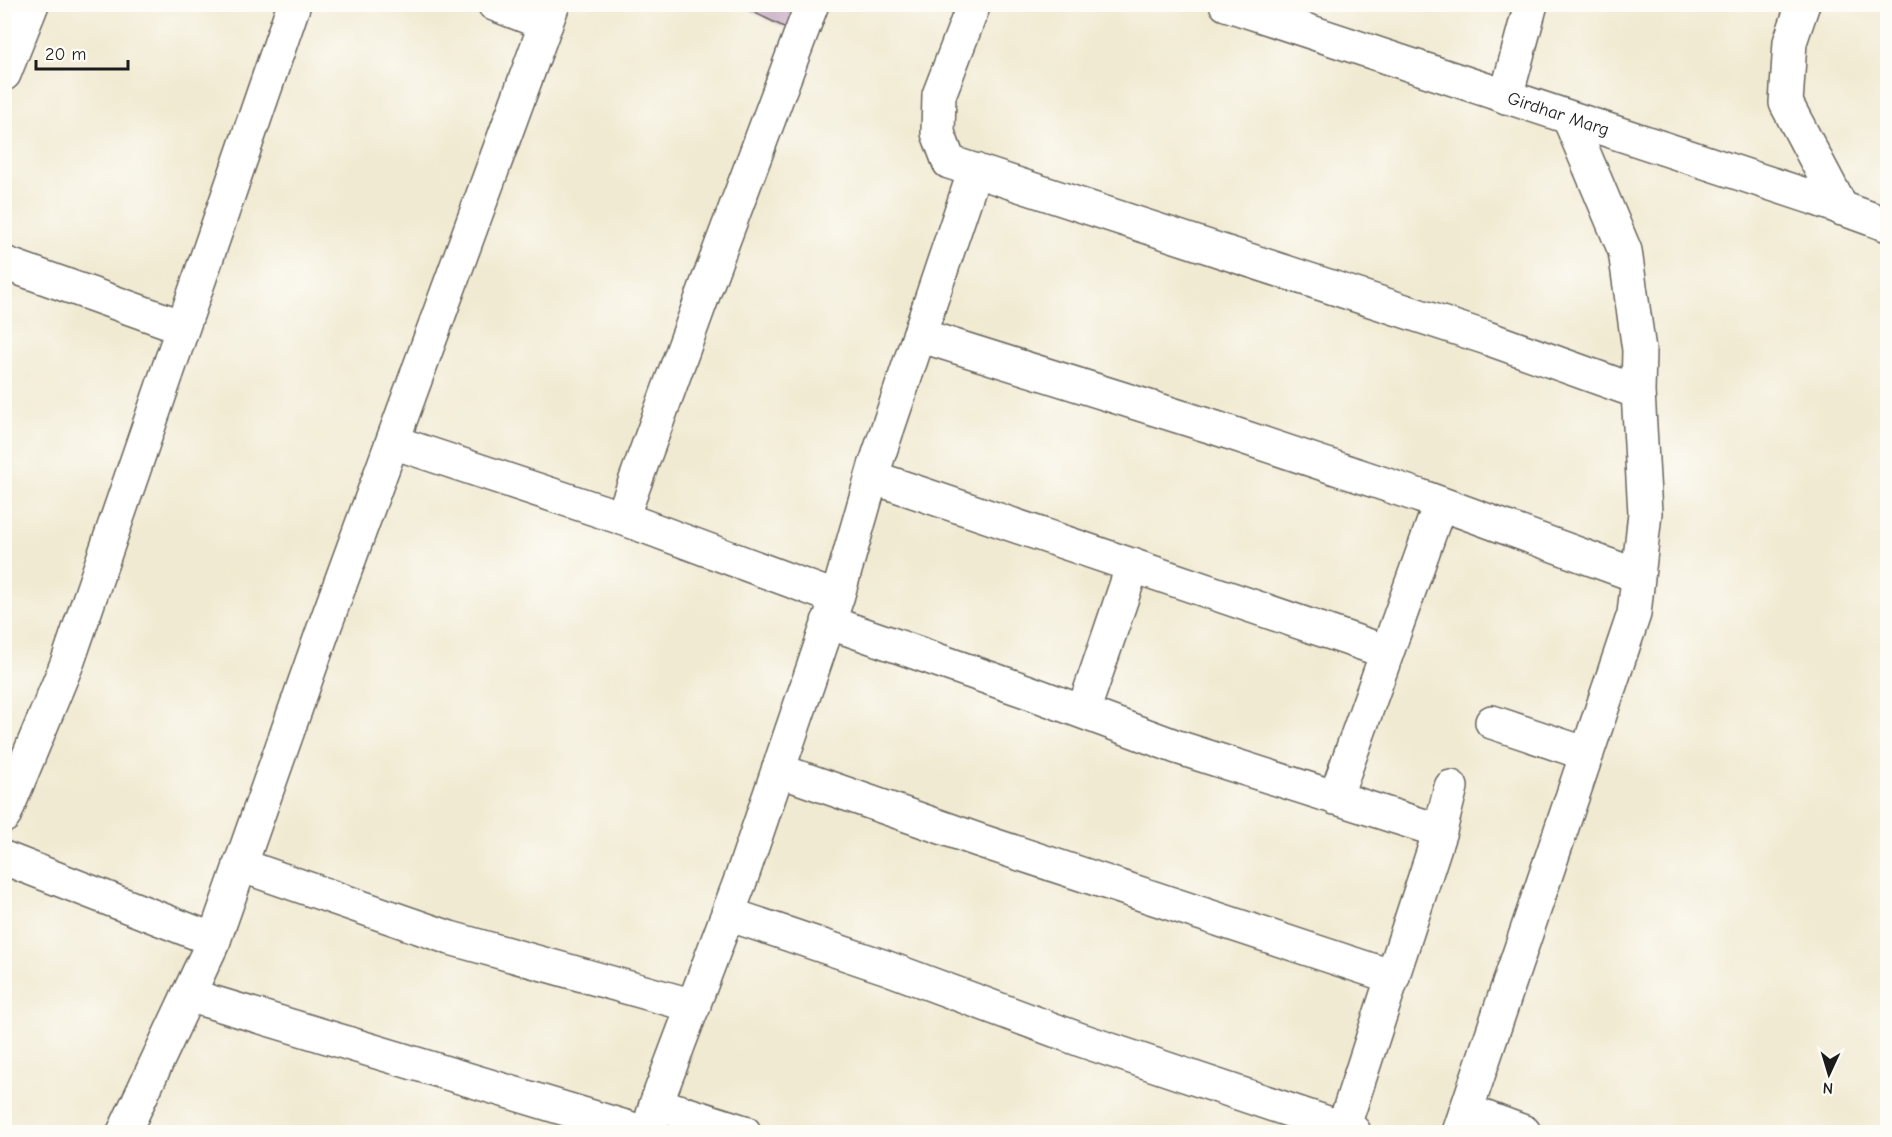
<svg xmlns="http://www.w3.org/2000/svg" width="1892" height="1137" font-family="'Comic Neue',sans-serif">
<style>
.building{fill:#bb99ba}
.lines{fill:none;stroke-linecap:round;stroke-linejoin:round}
.minor-casing{stroke:#67645c;stroke-width:36}
.tertiary-casing{stroke:#67645c;stroke-width:36}
.minor{stroke:#fff;stroke-width:33}
.tertiary{stroke:#fff;stroke-width:33}
.labels{text-anchor:middle;dominant-baseline:central;stroke-width:4.5;stroke-linejoin:round;paint-order:stroke}
.street-label{font-size:18px;fill:#1c1c1c;stroke:#fdfcf7}
</style>
<rect width="100%" height="100%" fill="#fdfcf7"/>
<filter id="ink" filterUnits="userSpaceOnUse"><feTurbulence type="fractalNoise" baseFrequency=".0167" numOctaves="2"/><feDisplacementMap in="SourceGraphic" scale="12" xChannelSelector="R" yChannelSelector="G"/><feConvolveMatrix kernelMatrix="1 2 1 2 8 2 1 2 1" color-interpolation-filters="sRGB"/></filter>
<filter id="wash" filterUnits="userSpaceOnUse"><feTurbulence type="fractalNoise" baseFrequency=".008" numOctaves="4" result="noise"/><feDisplacementMap in="SourceGraphic" scale="24" xChannelSelector="R" yChannelSelector="G"/><feGaussianBlur stdDeviation="1.35" result="paint"/><feColorMatrix in="noise" values="0 0 0 0 0 0 0 0 0 0 0 0 0 0 0 0 0 1.4 0 .05"/><feComposite in="paint" operator="in"/></filter>
<g filter="url(#wash)">
<rect width="100%" height="100%" fill="#f1ead2"/>
<g id="blocks">
<path class="building" d="M752,4H803L790,30L749,10Z"/>
</g>
</g>
<g filter="url(#ink)">
<use href="#blocks" fill-opacity="0" stroke="#67645c" stroke-width="1.5"/>
<g class="lines">
<defs>
<path id="minor" d="M494,4L546,24
M974,4L939,95L938,133L949,162L1487,338L1638,392
M1803,4L1790,42L1786,103L1842,209
M4,74L32,4
M1506,97L1531,4
M4,263L183,327
M919,335L1216,428L1420,496L1638,576
M393,442L622,518L837,598
M872,477L1387,652
M622,518L707,284L812,4
M828,622L1026,691L1177,747L1440,831
M1083,712L1133,565
M1492,722L1587,754
M778,770L978,840L1393,977
M1335,798L1440,504
M4,816L68,661L294,4
M4,858L214,940
M240,865L450,938L694,1006
M728,914L885,967L1081,1040L1354,1132
M188,995L642,1132
M656,1104L744,1132
M1467,1111L1524,1132
M648,1132L656,1104L741,879L837,598L875,466L975,170
M1342,1132L1440,831L1451,787
M1459,1132L1634,614L1645,513L1638,392L1639,350L1625,251L1569,118"/>
<g id="tertiary">
<path id="s1" d="M1226,4L1814,198L1888,225"/>
<path d="M124,1132L214,940L324,628L553,4"/>
</g>
</defs>
<use href="#minor" class="minor-casing"/>
<use href="#tertiary" class="tertiary-casing"/>
<use href="#minor" class="minor"/>
<use href="#tertiary" class="tertiary"/>
</g>
</g>
<g class="labels">
<g class="street-label">
<text stroke="none"><textPath href="#s1" startOffset="350">Girdhar Marg</textPath></text>
</g>
</g>
<rect width="1892" height="1137" fill="none" stroke="#fdfcf7" stroke-width="24"/>
<g transform="translate(1829 1074) rotate(184)" stroke="#fdfcf7" stroke-width="4.5" paint-order="stroke">
<path d="M0-4.5L10 22L0 15L-10 22Z" fill="#1c1c1c"/>
<text y="-9" font-size="16" font-weight="bold" text-anchor="middle" fill="#1c1c1c">N</text>
</g>
<path d="M36 60v9h92v-9" fill="none" stroke="#1c1c1c" stroke-width="3"/>
<text x="45" y="60" font-size="18" fill="#1c1c1c" stroke="#fdfcf7" stroke-width="4.5" paint-order="stroke">20 m</text>
</svg>
